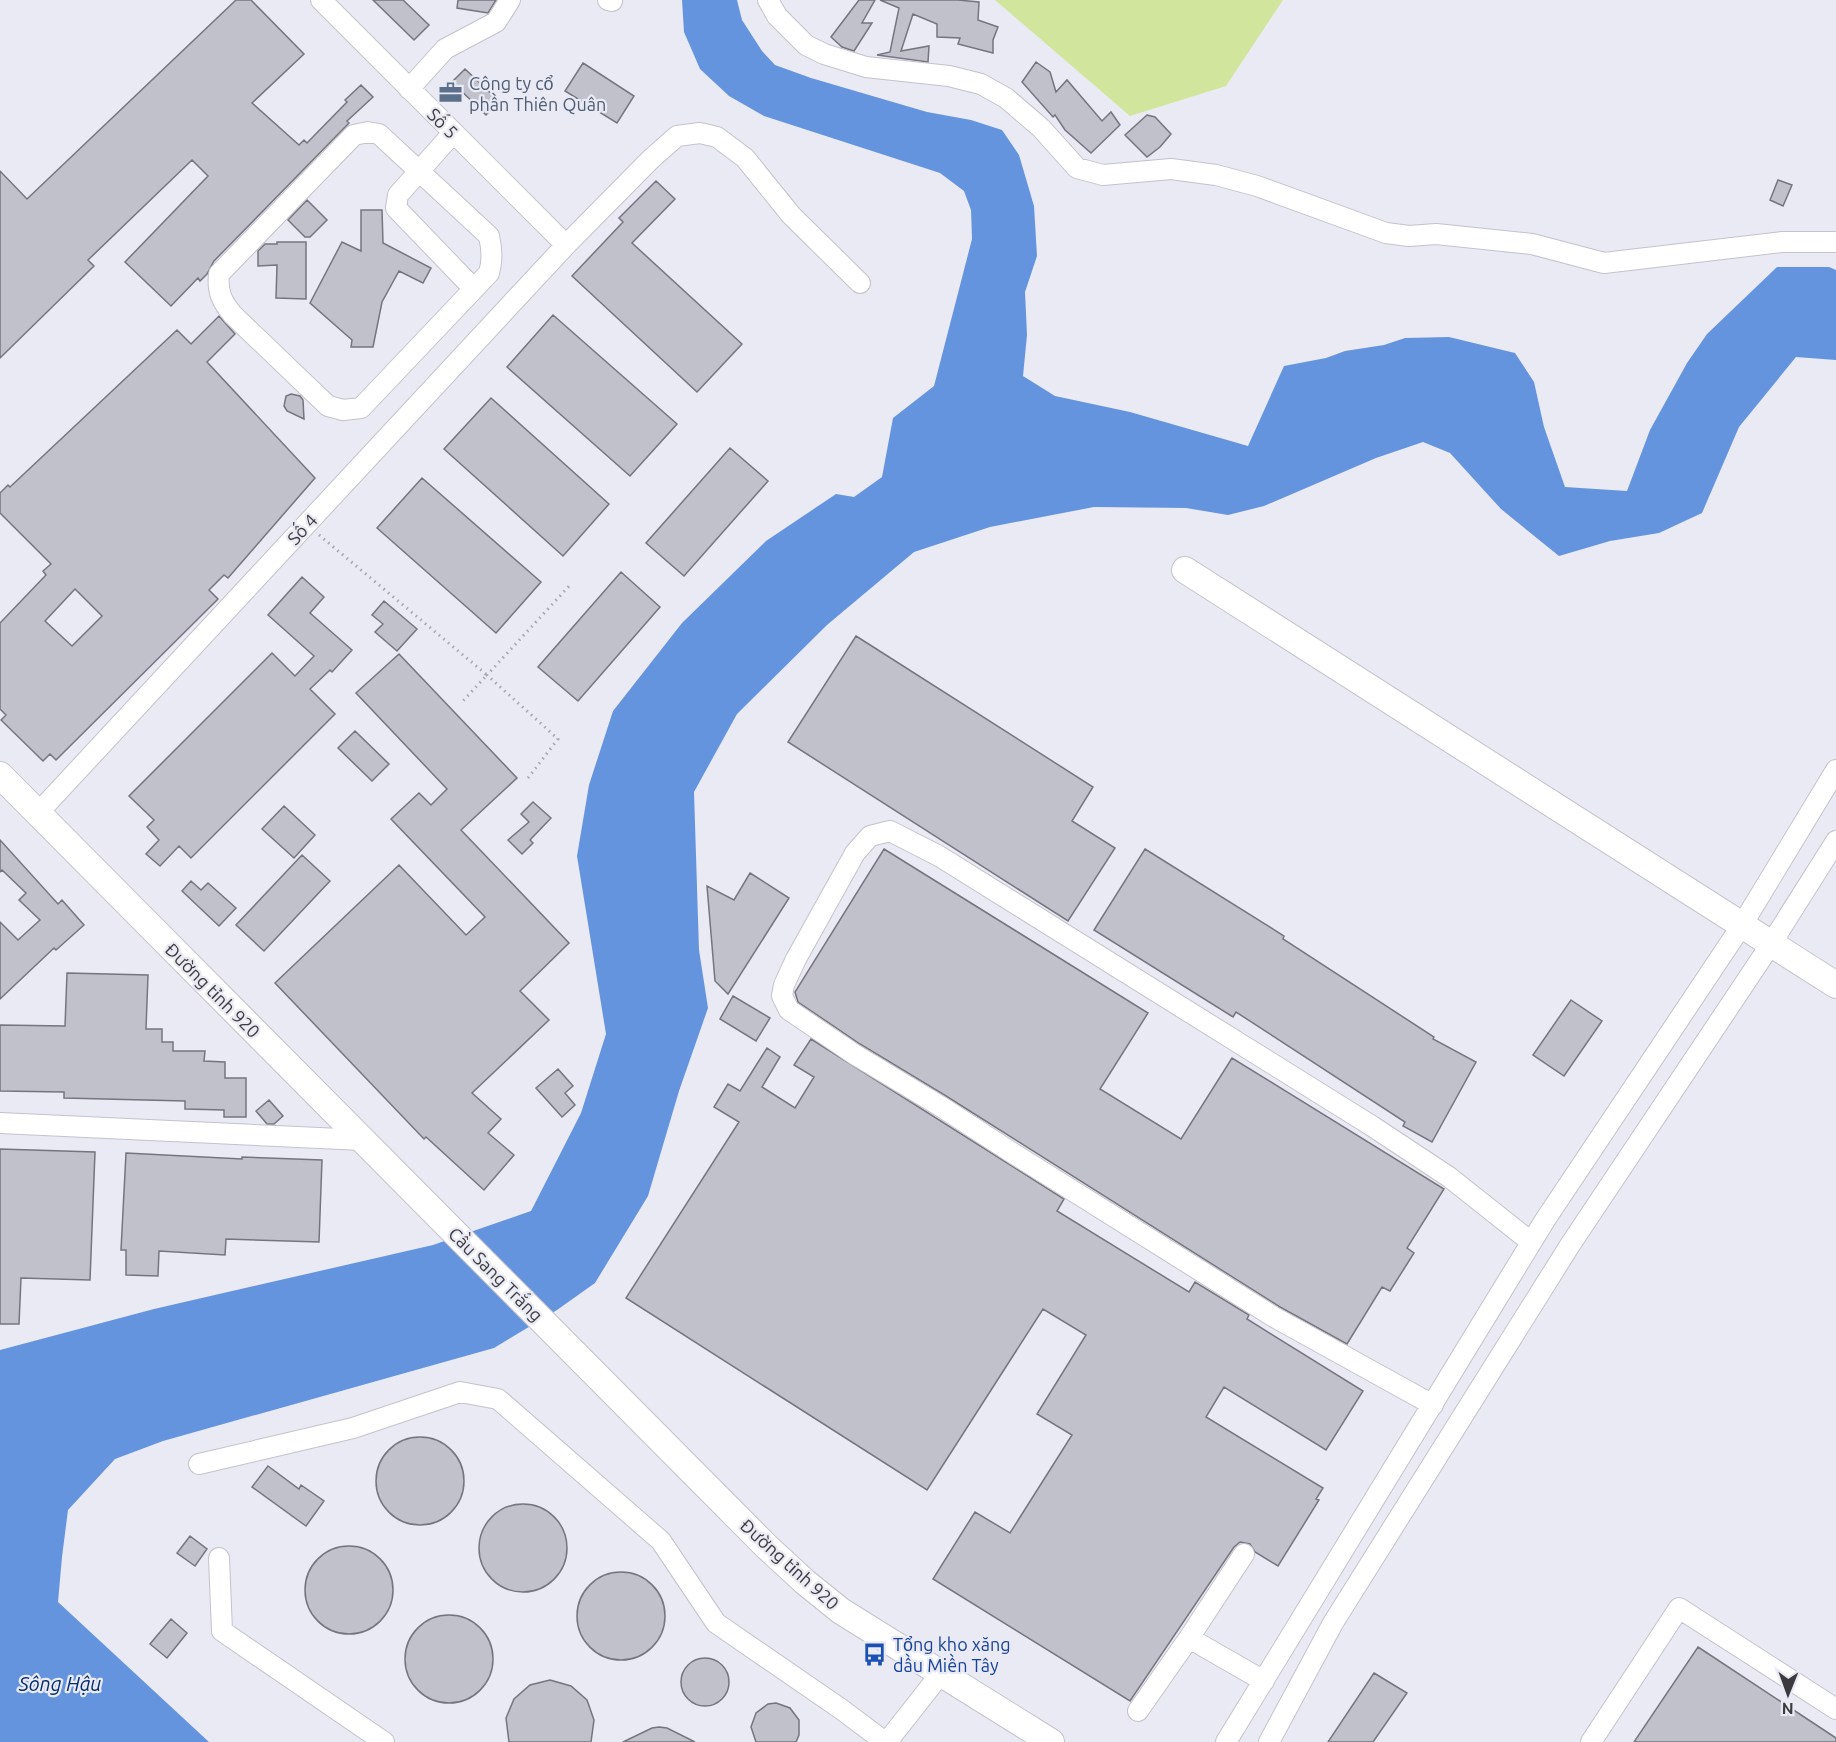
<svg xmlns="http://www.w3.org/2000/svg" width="1836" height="1742" font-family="Ubuntu,sans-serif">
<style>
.green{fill:#d1e69c}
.water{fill:#6594df}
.building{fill:#c1c1cb;stroke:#76757f;stroke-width:1.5;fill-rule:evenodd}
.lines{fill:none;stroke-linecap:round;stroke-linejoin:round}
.minor-casing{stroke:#c3c2cd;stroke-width:22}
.major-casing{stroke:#c3c2cd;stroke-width:28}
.path{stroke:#a6a6ad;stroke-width:3;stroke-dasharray:1.5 4.5;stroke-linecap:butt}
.minor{stroke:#fff;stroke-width:20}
.major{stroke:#fff;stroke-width:26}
.labels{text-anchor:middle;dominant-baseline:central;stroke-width:4.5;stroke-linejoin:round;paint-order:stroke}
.service-label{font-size:18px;fill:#4e5e75;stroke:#eaeaf4;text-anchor:start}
.street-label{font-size:18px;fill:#3b3b3f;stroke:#eaeaf4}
.transit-label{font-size:18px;fill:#164399;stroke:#eaeaf4;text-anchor:start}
.water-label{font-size:20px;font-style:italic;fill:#022e6f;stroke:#eaeaf4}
</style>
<rect width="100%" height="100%" fill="#eaeaf4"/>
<path class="green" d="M995,0H1283L1226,86L1130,116Z"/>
<path class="water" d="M682,0H737L742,20L762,51L775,65L811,78L927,112L971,120L1002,130L1019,155L1034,206L1037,256L1025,292L1027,335L1023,376L1055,396L1130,412L1248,446L1284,366L1326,358L1345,351L1384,345L1405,338L1449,337L1515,353L1534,382L1544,427L1565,487L1627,491L1650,430L1687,363L1707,334L1777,267H1829L1836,270V360L1796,357L1739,427L1702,513L1659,533L1610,541L1559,556L1501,509L1450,453L1423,442L1376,458L1264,506L1228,515L1186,508L1094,507L990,527L914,552L827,625L737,714L694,792L699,950L708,1008L679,1091L648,1196L595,1283L557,1310L494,1348L163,1441L115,1459L68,1510L62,1557L58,1602L209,1742H0V1350L154,1309L433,1245L531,1211L581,1113L606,1034L577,856L589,785L613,711L682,623L766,541L836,494L854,497L882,477L893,418L934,386L972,239L971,210L964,191L940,173L764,116L729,96L700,69L684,32Z"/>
<path class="building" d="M236,0H251L304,54L252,103L299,145L304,140L307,143L347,102L345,100L361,85L373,97L347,121L349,123L214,261L207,274L200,281L198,278L171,306L125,262L208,176L192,160L88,260L94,266L0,358V171L27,199Z
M373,0H403L429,25L414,40Z
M458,0H496L488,13L457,8Z
M859,0H875L862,23H872L854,51L842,47L831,37Z
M880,0H958L979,2L978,20L998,27L993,40V53L958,44L960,38L937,37V24L913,14L901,51L929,46L928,62L877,55L890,52L899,8Z
M1036,62L1050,72L1056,92L1067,80L1102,121L1111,112L1120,125L1091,153L1065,130L1055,115L1053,117L1022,82Z
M583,63L634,96L617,123L565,91Z
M465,69L499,101L486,115L452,82Z
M1147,115L1155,117L1171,134L1160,147L1147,157L1125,135Z
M1778,180L1792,185L1783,206L1770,200Z
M656,181L675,199L632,243L742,344L697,392L572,276L623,222L619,218Z
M307,200L327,220L310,237H305L288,220Z
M361,210H382L383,243L431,268L423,283L399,271L382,302L373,347H351L352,340L310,303L342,242L361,251Z
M277,242H306V299L276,298L277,265L258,266V251L265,244H277Z
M553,315L677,424L630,476L507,367Z
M219,316L235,334L207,362L315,478L228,578L224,575L209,590L218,599L56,760L50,754L43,761L1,720L6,715L0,709V623L46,575L43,571L51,564L0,513V493L8,485L10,487L177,330L191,344ZM75,589L102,616L72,646L45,621Z
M291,394L300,396L303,400L304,419L287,411L284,406L286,396Z
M491,398L609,504L563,556L444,449Z
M730,448L768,481L684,576L646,543Z
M422,478L541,582L496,633L377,528Z
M621,572L660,607L578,701L538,667Z
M302,577L324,597L310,613L352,650L332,672L330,670L310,689L335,714L191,858L179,846L160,866L146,854L159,840L147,827L154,820L129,796L272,653L295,676L314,656L268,615Z
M384,601L417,629L397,651L375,632L383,624L372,615Z
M856,636L1093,787L1072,821L1115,848L1068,921L788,742Z
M399,654L517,778L461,830L569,943L520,991L549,1020L472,1093L501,1119L488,1133L514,1155L484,1190L426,1137L424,1139L275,983L399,865L466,935L485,917L391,819L419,793L431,805L447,789L356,693Z
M355,731L389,764L372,781L338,748Z
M533,802L551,818L530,840L533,843L522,854L508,840L529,822L521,814Z
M284,806L315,835L294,858L262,829Z
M0,840L58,904L62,900L84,925L56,950L54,948L0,999V922L18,940L40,920L19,900L26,893L2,870L0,872Z
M884,849L1148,1013L1100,1089L1181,1139L1232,1058L1444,1189L1407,1248L1414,1253L1390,1291L1382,1287L1347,1344L1280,1307L946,1096L860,1044L798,1002L795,992Z
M1145,849L1284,936L1283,939L1434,1037L1433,1039L1476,1062L1432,1142L1403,1126L1405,1122L1236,1012L1233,1017L1094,930Z
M302,855L330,881L264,951L236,925Z
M750,873L789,898L728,994L715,981L707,886L734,900Z
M191,881L201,890L208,883L236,908L219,926L182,891Z
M67,973L148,975L146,1029H162V1042H173V1051H205L204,1061L225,1062V1078H246V1117H224V1110L185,1109V1101L64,1098V1092L0,1091V1025L65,1026Z
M733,996L770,1018L756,1041L720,1019Z
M1571,1000L1602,1021L1564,1076L1533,1055Z
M811,1039L1064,1199L1057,1211L1189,1292L1195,1282L1249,1315L1247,1319L1363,1391L1326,1450L1224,1387L1206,1417L1323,1488L1316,1499L1319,1500L1278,1566L1255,1552L1250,1544L1240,1542L1234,1547L1130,1701L933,1579L975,1512L1010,1533L1072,1435L1037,1414L1086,1335L1043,1309L927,1490L626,1298L739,1122L714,1107L728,1084L740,1091L767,1048L780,1057L762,1087L795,1108L814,1077L794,1065Z
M558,1069L573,1086L565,1093L575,1105L562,1117L536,1088Z
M269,1100L283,1116L274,1124H267L256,1111Z
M0,1149L95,1152L90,1280L21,1278L19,1324H0Z
M126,1153L242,1159V1157L322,1160L319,1242L226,1239L225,1255L159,1251L158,1276L126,1275V1250H121Z
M376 1481a44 44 0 1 1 88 0a44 44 0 1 1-88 0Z
M268,1466L299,1489L301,1485L324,1501L306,1526L252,1487Z
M479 1548a44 44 0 1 1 88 0a44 44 0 1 1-88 0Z
M190,1536L207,1549L195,1566L177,1553Z
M305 1590a44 44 0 1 1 88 0a44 44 0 1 1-88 0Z
M577 1616a44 44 0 1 1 88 0a44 44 0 1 1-88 0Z
M405 1659a44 44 0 1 1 88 0a44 44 0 1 1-88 0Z
M171,1619L187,1633L167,1658L150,1644Z
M1698,1647L1836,1738V1742H1634Z
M681 1682a24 24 0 1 1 48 0a24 24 0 1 1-48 0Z
M1374,1673L1407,1693L1373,1742H1328Z
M550,1680L571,1686L587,1700L594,1720L591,1742H509L506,1718L514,1699L530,1685Z
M776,1703L790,1708L799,1720V1735L796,1742H756L751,1727L756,1713L768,1704Z
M659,1727L667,1728L695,1742H623L652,1728Z"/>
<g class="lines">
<defs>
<path id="minor" d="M321,0L566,245
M608,0L612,1
M768,0L777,16L806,45L824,54L866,67L949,76L981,84L1006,98L1041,128L1077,168L1103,175L1171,169L1216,175L1257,186L1386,233L1409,236L1436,234L1532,244L1604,263L1782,242H1836
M409,89L445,49L496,22L510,0
M368,132L379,134L489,236C492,249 493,260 489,273L361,408L343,410L328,406L233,315C222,302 217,292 219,274L354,135Z
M453,133L398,195L396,208L474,289
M38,813L566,245L651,159L677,136L700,133L717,137L745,158L791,215L860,283
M0,1123L363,1140
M1433,1405L1274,1317L1011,1152L940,1106L854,1054L789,1010L782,996L784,985L796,959L855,853L870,836L890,831L939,856L1372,1126L1449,1177L1531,1242
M199,1464L353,1428L460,1392L498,1399L661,1541L716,1623L841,1709L885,1742
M1244,1554L1189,1638L1264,1681
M219,1558L222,1631L384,1742
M1138,1711L1189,1638
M887,1742L942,1672
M1226,1742L1545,1220L1742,925L1836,770
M1269,1742L1333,1623L1570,1245L1771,944L1836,841
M1591,1742L1679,1608L1836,1709"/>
<path id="major" d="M1185,570L1836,985
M0,775L766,1546L805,1582L841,1611L1051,1742"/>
</defs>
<use href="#minor" class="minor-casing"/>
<use href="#major" class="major-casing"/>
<path class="path" d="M319,535L487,675L462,702
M528,778L558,739L487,675L571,584"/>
<use href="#minor" class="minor"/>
<use href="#major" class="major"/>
</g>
<defs>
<symbol id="office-bare" viewBox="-9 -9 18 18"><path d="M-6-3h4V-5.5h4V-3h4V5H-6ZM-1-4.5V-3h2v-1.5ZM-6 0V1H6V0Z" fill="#5c6f8a" stroke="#eaeaf4" stroke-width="2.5" paint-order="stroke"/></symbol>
<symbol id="bus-bare" viewBox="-9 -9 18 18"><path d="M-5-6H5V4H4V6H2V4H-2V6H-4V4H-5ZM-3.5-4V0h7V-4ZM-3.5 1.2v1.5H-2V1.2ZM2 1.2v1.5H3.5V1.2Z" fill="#1a4fb4" stroke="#eaeaf4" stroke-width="2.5" paint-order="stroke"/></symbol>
</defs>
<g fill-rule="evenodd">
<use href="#office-bare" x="434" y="76" width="33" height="33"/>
<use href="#bus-bare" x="858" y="1638" width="33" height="33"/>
</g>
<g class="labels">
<g class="service-label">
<text x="469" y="83">Công ty cổ<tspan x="469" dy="21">phần Thiên Quân</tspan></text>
</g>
<g class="street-label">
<text transform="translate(443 123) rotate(45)">Số 5</text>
<text transform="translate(302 529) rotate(-47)">Số 4</text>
<text transform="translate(213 990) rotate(45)">Đường tỉnh 920</text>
<text transform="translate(496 1274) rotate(45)">Cầu Sang Trắng</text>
<text transform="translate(790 1564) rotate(42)">Đường tỉnh 920</text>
</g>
<g class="transit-label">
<text x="893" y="1644">Tổng kho xăng<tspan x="893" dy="21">dầu Miền Tây</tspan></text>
</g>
<g class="water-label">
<text x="60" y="1683">Sông Hậu</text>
</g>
</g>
<g transform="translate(1788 1694) rotate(181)" stroke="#eaeaf4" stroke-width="4.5" paint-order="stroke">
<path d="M0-4.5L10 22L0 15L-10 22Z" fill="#3b3b3f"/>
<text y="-9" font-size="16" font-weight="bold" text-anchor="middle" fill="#3b3b3f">N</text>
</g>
</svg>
